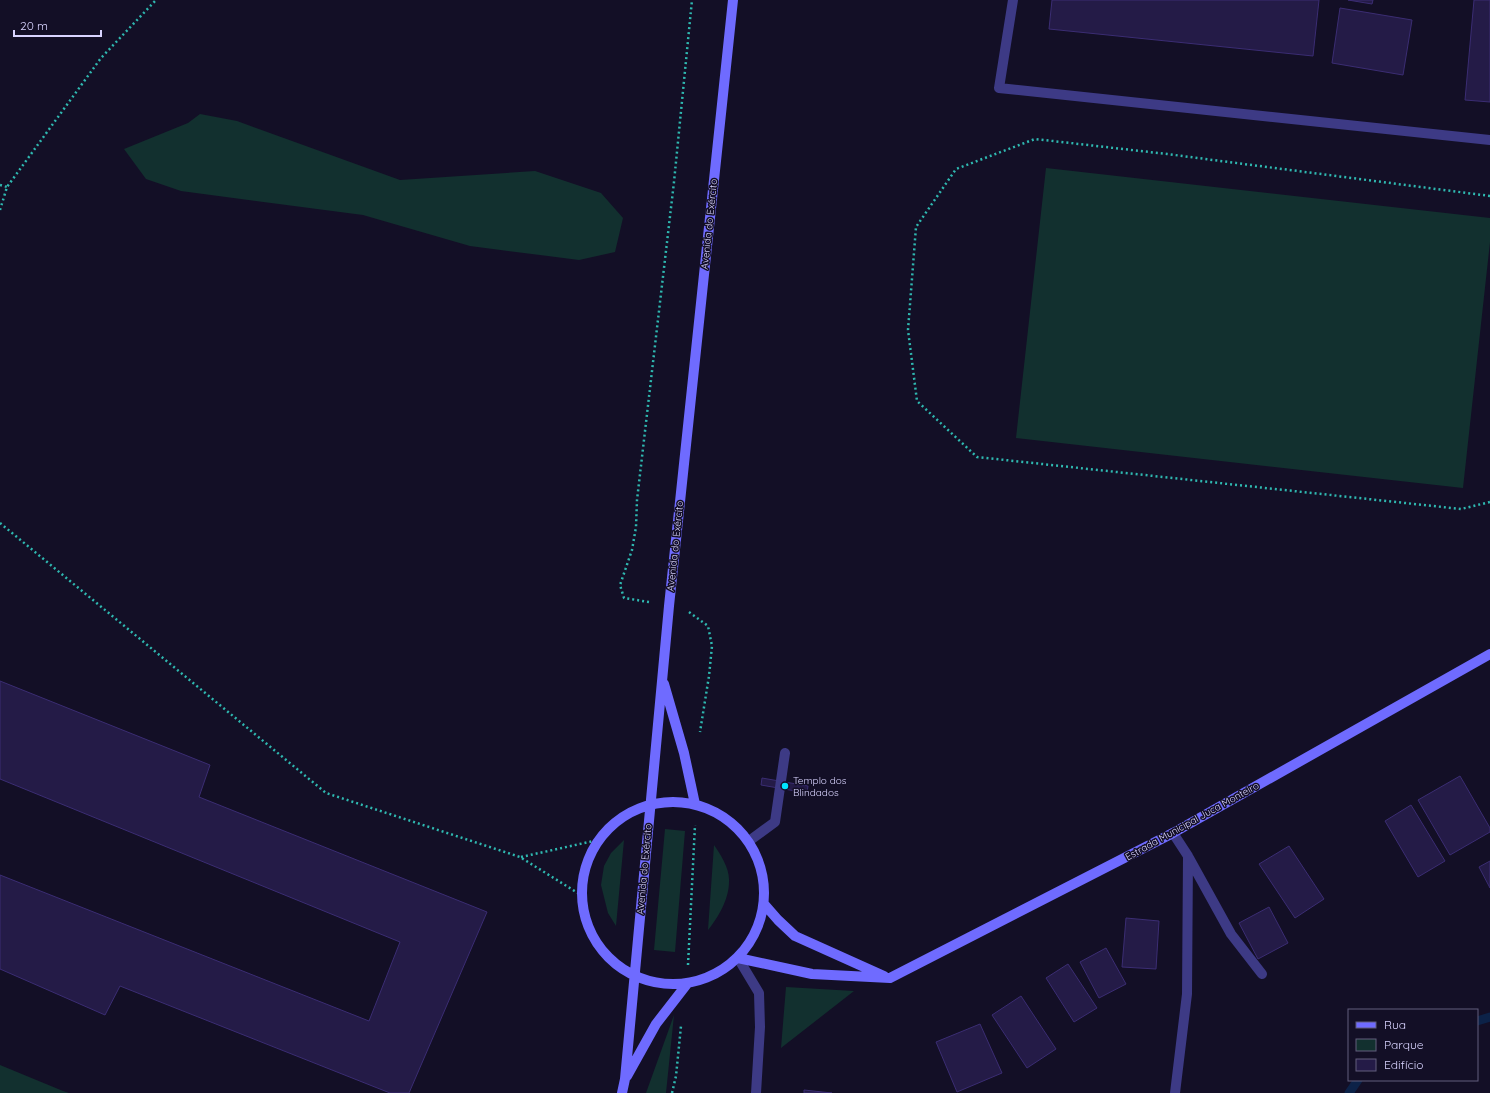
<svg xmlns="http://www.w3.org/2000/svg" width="1490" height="1093" font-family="Quicksand,sans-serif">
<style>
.green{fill:#12302f}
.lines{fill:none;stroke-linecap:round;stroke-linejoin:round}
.stream{stroke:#0c2248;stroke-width:9}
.building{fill:#241b47;stroke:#3b2d73}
.path{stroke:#2fb8b0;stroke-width:2.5;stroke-dasharray:2 3;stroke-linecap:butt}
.lane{stroke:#3d3a85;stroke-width:10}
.street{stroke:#3d3a85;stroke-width:10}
.secondary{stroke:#6f6bff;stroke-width:10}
.poi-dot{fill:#00e5ff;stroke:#130f26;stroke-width:1.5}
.labels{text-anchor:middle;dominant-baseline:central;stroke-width:3;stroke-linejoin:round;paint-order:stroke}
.street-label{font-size:10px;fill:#d9d4ff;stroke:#130f26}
.poi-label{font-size:10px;fill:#d9d4ff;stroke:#130f26;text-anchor:start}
</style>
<rect width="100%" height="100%" fill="#130f26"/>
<path class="green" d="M200,114L237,121L400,180L535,171L601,193L623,218L615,252L579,260L470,246L363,215L181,191L146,179L124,149L188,123Z
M1046,168L1490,218V242L1463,488L1016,438Z
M665,829L685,831L675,952L654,950Z
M624,840L616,926L608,913L601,885L604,866L611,853Z
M714,845C721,855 730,869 729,882C729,899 718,918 708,930Z
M786,987L854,991L781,1048Z
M674,1015L666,1093H646Z
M0,1065L63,1091L69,1093H0Z"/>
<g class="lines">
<path class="stream" d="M1477,1021L1490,1017
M1349,1093L1358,1080"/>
</g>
<path class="building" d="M1052,0H1319L1313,56L1049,29Z
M1348,0H1373L1372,4Z
M1474,0H1490V102L1465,100Z
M1340,8L1412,20L1403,75L1332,63Z
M0,681L210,765L199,797L487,912L409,1093H390L120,986L105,1015L0,969V875L369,1021L400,942L0,779Z
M1460,776L1490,828V832L1450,855L1418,800Z
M762,778L808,786L807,793L761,785Z
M1411,805L1445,861L1418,877L1385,821Z
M1289,846L1324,899L1295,918L1259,864Z
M1490,861V888L1479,867Z
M1269,907L1288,943L1258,959L1239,923Z
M1126,918L1159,921L1156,969L1122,967Z
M1106,948L1126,984L1099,998L1080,962Z
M1068,964L1097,1008L1074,1022L1046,978Z
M1021,996L1056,1049L1027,1068L992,1015Z
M980,1024L1002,1073L957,1092L936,1042Z
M804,1090L832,1093H804Z"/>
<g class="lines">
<path class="path" d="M0,185L7,187
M1490,196L1167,154L1035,139L956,169L916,227L908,330L917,401L977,457L1461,509L1490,502
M0,210L7,187L101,58L156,0
M0,523L326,793L520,857L581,895
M649,602L624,598L620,585L632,550L636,527L637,500L674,182L692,0
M689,612L708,626L712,646L709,676L700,732
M521,857L598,840
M688,965L695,825
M672,1093L676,1076L681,1026"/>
<path class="lane" d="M1013,0L999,88L1490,140
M1173,833L1188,856L1187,994L1175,1093
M749,841L775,822L785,753
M1189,858L1231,934L1262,974"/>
<path class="street" d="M738,958L759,993L760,1027L756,1093"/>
<path class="secondary" d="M664,684L684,753L695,804
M582 893a91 91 0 1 1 182 0a91 91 0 1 1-182 0Z
M764,904L778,920L795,936L884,976
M738,958L812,974L890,978L1173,833L1490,654
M627,1076L656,1024L687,984
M622,1093L625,1079L669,606L733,0"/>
</g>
<circle class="poi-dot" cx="785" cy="786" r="4"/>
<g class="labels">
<g class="street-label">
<text transform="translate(709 224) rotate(-84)">Avenida do Exército</text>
<text transform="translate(675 546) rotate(-84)">Avenida do Exército</text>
<text transform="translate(1192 821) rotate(-29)">Estrada Municipal Juca Monteiro</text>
<text transform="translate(644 869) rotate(-85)">Avenida do Exército</text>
</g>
<g class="poi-label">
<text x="793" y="780">Templo dos<tspan x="793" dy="12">Blindados</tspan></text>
</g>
</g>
<rect x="1348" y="1009" width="130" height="72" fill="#130f26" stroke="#625e7d"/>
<rect x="1356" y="1022" width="20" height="6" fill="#6f6bff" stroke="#625e7d"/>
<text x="1384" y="1029" font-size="12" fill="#d9d4ff">Rua</text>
<rect x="1356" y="1039" width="20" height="12" fill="#12302f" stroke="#625e7d"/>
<text x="1384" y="1049" font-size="12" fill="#d9d4ff">Parque</text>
<rect x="1356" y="1059" width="20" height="12" fill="#241b47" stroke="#625e7d"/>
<text x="1384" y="1069" font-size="12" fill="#d9d4ff">Edifício</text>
<path d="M14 30v6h87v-6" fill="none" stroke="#d9d4ff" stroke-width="2"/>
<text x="20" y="30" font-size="12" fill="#d9d4ff" stroke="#130f26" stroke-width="3" paint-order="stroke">20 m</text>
</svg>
